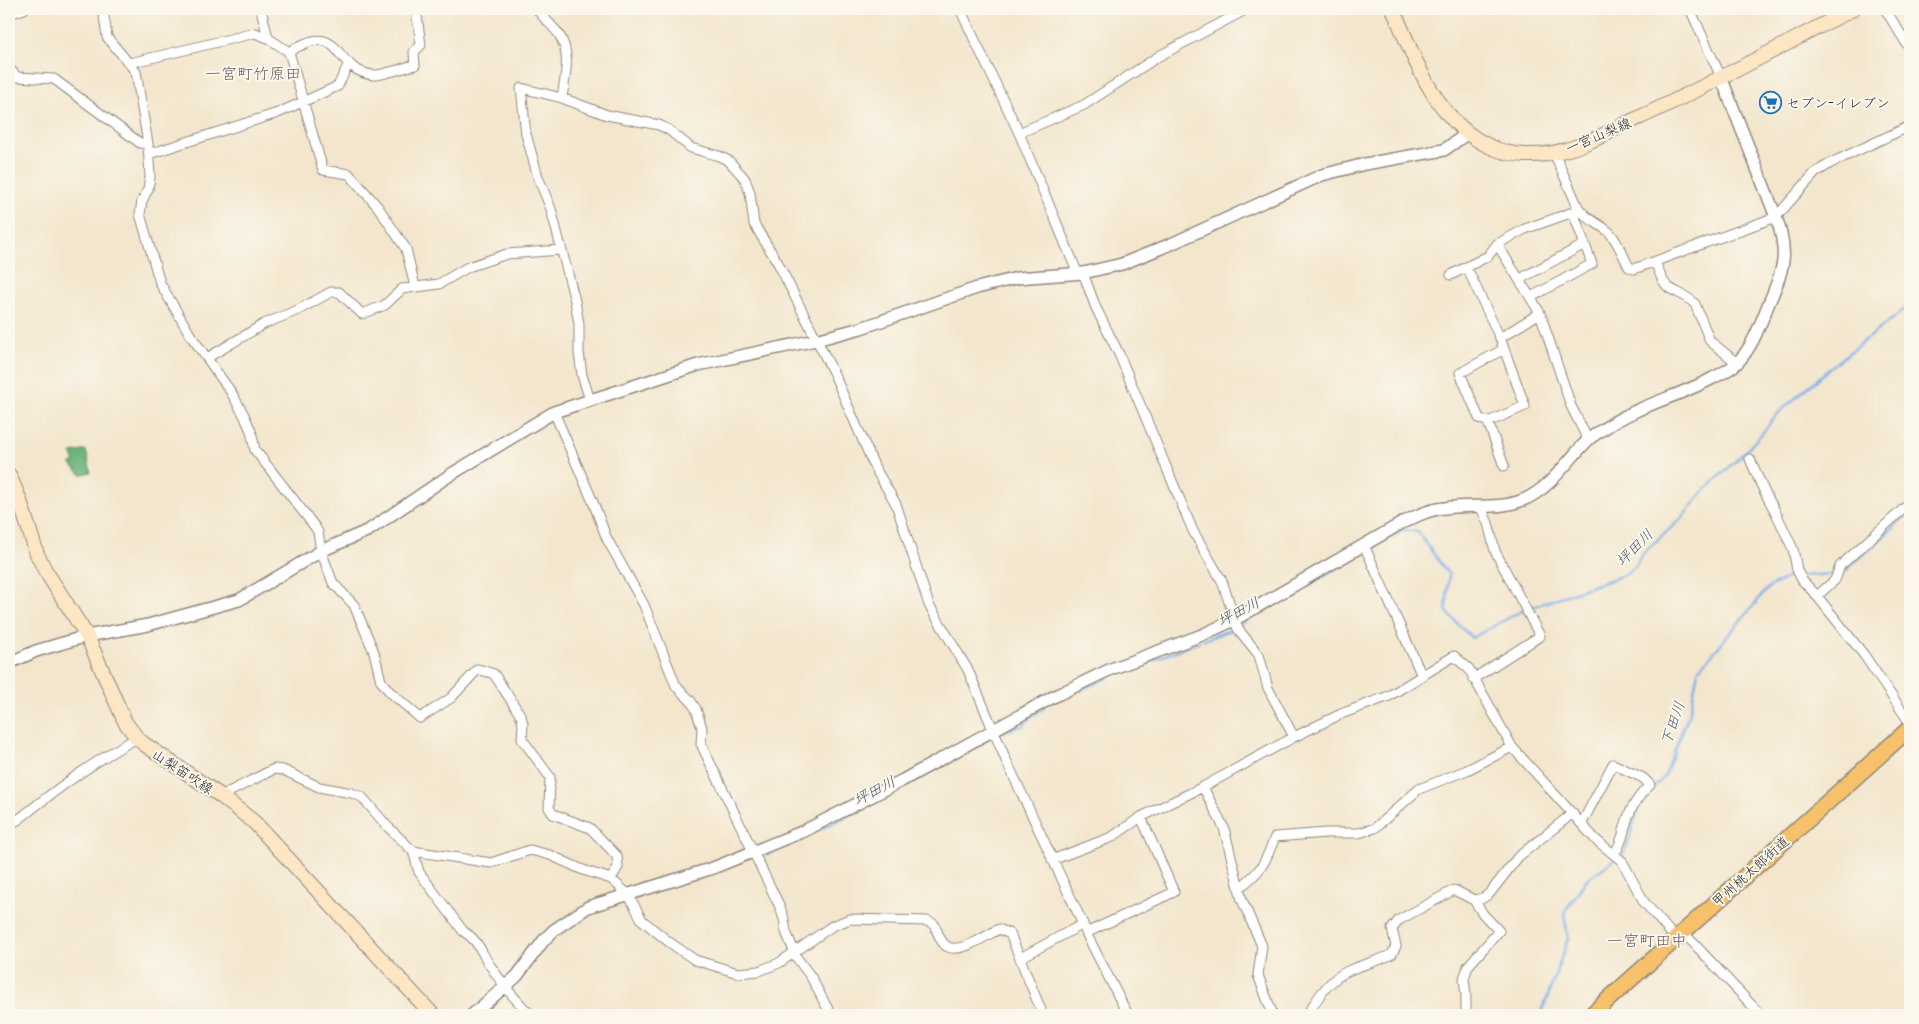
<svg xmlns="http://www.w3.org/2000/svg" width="1919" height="1024" font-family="Mali,'Klee One',sans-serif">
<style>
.forest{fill:#66b079;stroke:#486e52}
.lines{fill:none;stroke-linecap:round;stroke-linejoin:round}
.stream{stroke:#7eb0ea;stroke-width:2.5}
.minor-casing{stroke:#8f887c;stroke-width:11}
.tertiary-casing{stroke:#8f887c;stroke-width:14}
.secondary-casing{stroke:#8f887c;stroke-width:16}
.trunk-casing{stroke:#8f887c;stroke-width:18}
.minor{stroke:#fff;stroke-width:9}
.tertiary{stroke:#fff;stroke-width:11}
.secondary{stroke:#fce6c4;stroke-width:14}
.trunk{stroke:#f7c06b;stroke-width:15}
.labels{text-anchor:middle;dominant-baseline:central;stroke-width:4;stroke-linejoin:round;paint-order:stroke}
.poi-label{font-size:14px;fill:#2b2b2b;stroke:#fbf7ec;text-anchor:start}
.street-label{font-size:14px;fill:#2b2b2b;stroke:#fbf7ec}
.water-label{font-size:15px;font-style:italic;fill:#485a6e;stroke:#fbf7ec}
.quarter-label{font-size:16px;fill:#6e5964;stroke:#fbf7ec}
</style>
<rect width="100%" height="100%" fill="#fbf7ec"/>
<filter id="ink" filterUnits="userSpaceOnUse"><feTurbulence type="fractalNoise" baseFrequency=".02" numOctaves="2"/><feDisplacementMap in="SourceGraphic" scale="10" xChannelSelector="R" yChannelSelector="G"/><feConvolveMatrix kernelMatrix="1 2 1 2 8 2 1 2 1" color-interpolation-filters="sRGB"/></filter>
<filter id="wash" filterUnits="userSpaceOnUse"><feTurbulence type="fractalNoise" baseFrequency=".0096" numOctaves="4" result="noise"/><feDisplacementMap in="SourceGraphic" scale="20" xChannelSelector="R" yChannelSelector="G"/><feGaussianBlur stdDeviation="1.12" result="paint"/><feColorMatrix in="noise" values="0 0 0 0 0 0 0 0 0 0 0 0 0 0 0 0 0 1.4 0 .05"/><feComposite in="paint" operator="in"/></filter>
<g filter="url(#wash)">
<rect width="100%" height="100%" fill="#f3e6cd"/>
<path class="forest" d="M86,450L91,472L81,475L70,464L75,462L71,453Z"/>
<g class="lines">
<path class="stream" d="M1373,548L1405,530L1418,532L1449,575L1446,610L1452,618L1472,638L1523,610L1624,575L1635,567L1642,554L1682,518L1702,493L1747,450L1764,431L1776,415L1837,362L1910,305
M1840,573H1843L1910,512
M1802,576L1834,574
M1204,640L1230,630L1360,555
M1119,673L1199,642
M1080,690L1108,678
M1001,732L1023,726L1030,717L1044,708
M820,829L876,802L989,739
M766,855L801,838
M1621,856L1624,853L1628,843L1639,804L1665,776L1690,711L1698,671L1769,587L1787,578L1797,577
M1541,1015L1568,939L1564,913L1587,879L1616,859"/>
</g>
</g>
<g filter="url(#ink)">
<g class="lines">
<defs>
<path id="minor" d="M103,9L107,37L136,72L148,144L150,177L148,189L142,201L140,214L160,283L191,336L231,392L244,415L251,431L255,450L315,527L318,532L321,551L333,583L354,605L374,652L381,681L390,692L420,718L451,698L478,669L494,674L521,716L523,724L522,739L550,777L549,808L553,814L590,828L617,856L618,867L611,879
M261,9L268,38
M537,9C543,18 551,24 558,33C572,53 565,76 562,98
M960,9L1019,133L1078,274
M1690,9L1721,77
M1885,9L1910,49
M9,14L24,9
M289,52C343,17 331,70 373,75C381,76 405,67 415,65L414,52L421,45L416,9
M130,63L255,33L268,38L289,52L323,170L349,174L378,207L406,249L415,287
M9,68L17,77L54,79L140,143L148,144
M1019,133L1084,105L1159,56L1247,9
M149,154L278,113L338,86L349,63
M1578,207C1585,219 1599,223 1609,232C1618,241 1623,256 1629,267L1634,269L1776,217L1815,173L1831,163L1910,126
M1497,244L1540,313L1571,406L1588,440
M1655,262C1659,270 1661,281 1668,287C1676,293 1687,295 1695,304L1710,341L1737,363
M1467,268L1500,338L1525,406L1488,422
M1083,273L1096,308L1119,354L1193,531L1222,581L1238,629L1259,655L1268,688L1294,737
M1451,275L1488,256L1497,244L1525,229L1573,212L1578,207L1554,153
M1520,279L1585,244
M1531,297L1592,264L1573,212
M1500,338L1540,313
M207,358L264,324L298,310L331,292H339L362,314L385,305L402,289L439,284L468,267L507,254L561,250
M590,400L582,375L579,353V324L575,301L551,209L538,177L526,134L521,88L562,98L607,115L659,125L669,130L691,148L719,156L729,161L745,179L750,193L754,224L778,263L834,374L875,468L896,504L929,605L968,670L1006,760L1083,924L1086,933L1128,1015
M554,412L593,502L607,539L644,605L676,686L690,700L696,709L702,728L701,744L780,907L784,919L786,932L797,958L811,977L831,1015
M1750,459L1764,491L1775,511L1793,549L1797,570L1802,580L1817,596
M1504,466L1488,422L1479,418L1460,373L1504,349
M1910,503L1840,566L1835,580L1817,596L1864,655L1910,723
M1364,545L1422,676
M1473,679L1540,636L1495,551L1488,523L1480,506
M1203,787L1224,828L1242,900L1262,946L1258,975L1273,1015
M221,796L274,769L283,770L319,787L352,793L362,797L387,826L413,851L419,872L463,931C478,940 480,950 489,964C501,982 515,1000 531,1015
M9,823L18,820C55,790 94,761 137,738
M1582,823L1613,764L1643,778L1650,785C1640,794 1633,804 1628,817C1623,831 1623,842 1614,854
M413,851L491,863L530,850L550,855L583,870L611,879L628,894L642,920L669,942L695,960L738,973L759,971L779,963L832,926L850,919L927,921L934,924C937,931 941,944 948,947C962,953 987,935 999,929L1010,934L1041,1010L1039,1015
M1052,860L1112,837L1141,817L1203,787L1294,737L1341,714L1389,696L1454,656L1469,669L1512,747L1596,840L1622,861L1644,902L1676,939
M1239,888C1262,871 1265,863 1275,837L1326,833H1359L1375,828L1419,789L1467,770L1512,747
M1474,900L1483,898L1490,893L1518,857L1573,813
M1683,932L1761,1015
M1086,933L1174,892L1141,817
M1020,958L1083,924
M1307,1015C1318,997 1330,978 1350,970C1364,964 1379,961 1392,954L1396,946L1392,929L1399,920L1454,890L1474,900L1483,914L1499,931L1468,966L1464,979L1466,995V1015"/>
<path id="tertiary" d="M9,663L36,651L87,636L148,625L239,600L321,551L369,530L450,475L554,412L698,365L816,340L861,328L977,288L1017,278L1083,273L1122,264L1171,244L1322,175L1365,164L1444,150L1468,133
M472,1015L517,976L544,940L554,930L588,907L713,868L804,831L903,780L1055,696L1111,669L1202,635L1234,620L1402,523C1416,516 1430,509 1445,508C1471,504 1498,510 1523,500C1550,489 1567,461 1587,441C1592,436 1599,432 1605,428C1637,406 1677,397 1711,379C1720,374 1730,370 1737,363C1753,347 1760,324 1769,303C1784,268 1789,254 1776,217L1721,77"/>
<path id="secondary" d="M1393,9C1415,59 1436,123 1491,147C1513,157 1539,157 1561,151C1587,145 1610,131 1634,120C1709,86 1781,46 1853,9
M9,475L19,498L37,554L45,570L87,636L125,722L137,738L144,744L221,796L254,822L433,1015"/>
<path id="trunk" d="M1591,1015L1910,728"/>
</defs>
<use href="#minor" class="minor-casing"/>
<use href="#tertiary" class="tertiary-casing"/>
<use href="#secondary" class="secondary-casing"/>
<use href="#trunk" class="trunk-casing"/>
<use href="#minor" class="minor"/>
<use href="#tertiary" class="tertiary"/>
<use href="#secondary" class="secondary"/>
<use href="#trunk" class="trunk"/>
</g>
</g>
<defs>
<symbol id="supermarket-ring" viewBox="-11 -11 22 22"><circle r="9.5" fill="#fbf7ec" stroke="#1f6fb2" stroke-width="1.5"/><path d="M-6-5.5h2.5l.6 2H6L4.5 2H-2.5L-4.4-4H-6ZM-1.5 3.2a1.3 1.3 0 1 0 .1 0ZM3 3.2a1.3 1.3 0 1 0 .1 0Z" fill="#1f6fb2"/></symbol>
</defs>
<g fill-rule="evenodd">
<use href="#supermarket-ring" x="1758" y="90" width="25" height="25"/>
</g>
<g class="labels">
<g class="poi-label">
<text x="1786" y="102">セブン-イレブン</text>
</g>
<g class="street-label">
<text transform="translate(1598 135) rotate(-23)">一宮山梨線</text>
<text transform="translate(183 771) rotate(33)">山梨笛吹線</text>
<text transform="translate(1750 871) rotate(-42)">甲州桃太郎街道</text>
</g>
<g class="water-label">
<text transform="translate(1634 547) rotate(-45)">坪田川</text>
<text transform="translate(1238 611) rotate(-28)">坪田川</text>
<text transform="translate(1672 723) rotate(-71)">下田川</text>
<text transform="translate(874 790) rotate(-28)">坪田川</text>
</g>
<g class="quarter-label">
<text x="253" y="72">一宮町竹原田</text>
<text x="1647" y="939">一宮町田中</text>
</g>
</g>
<rect width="1919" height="1024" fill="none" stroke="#fbf7ec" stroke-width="30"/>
</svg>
